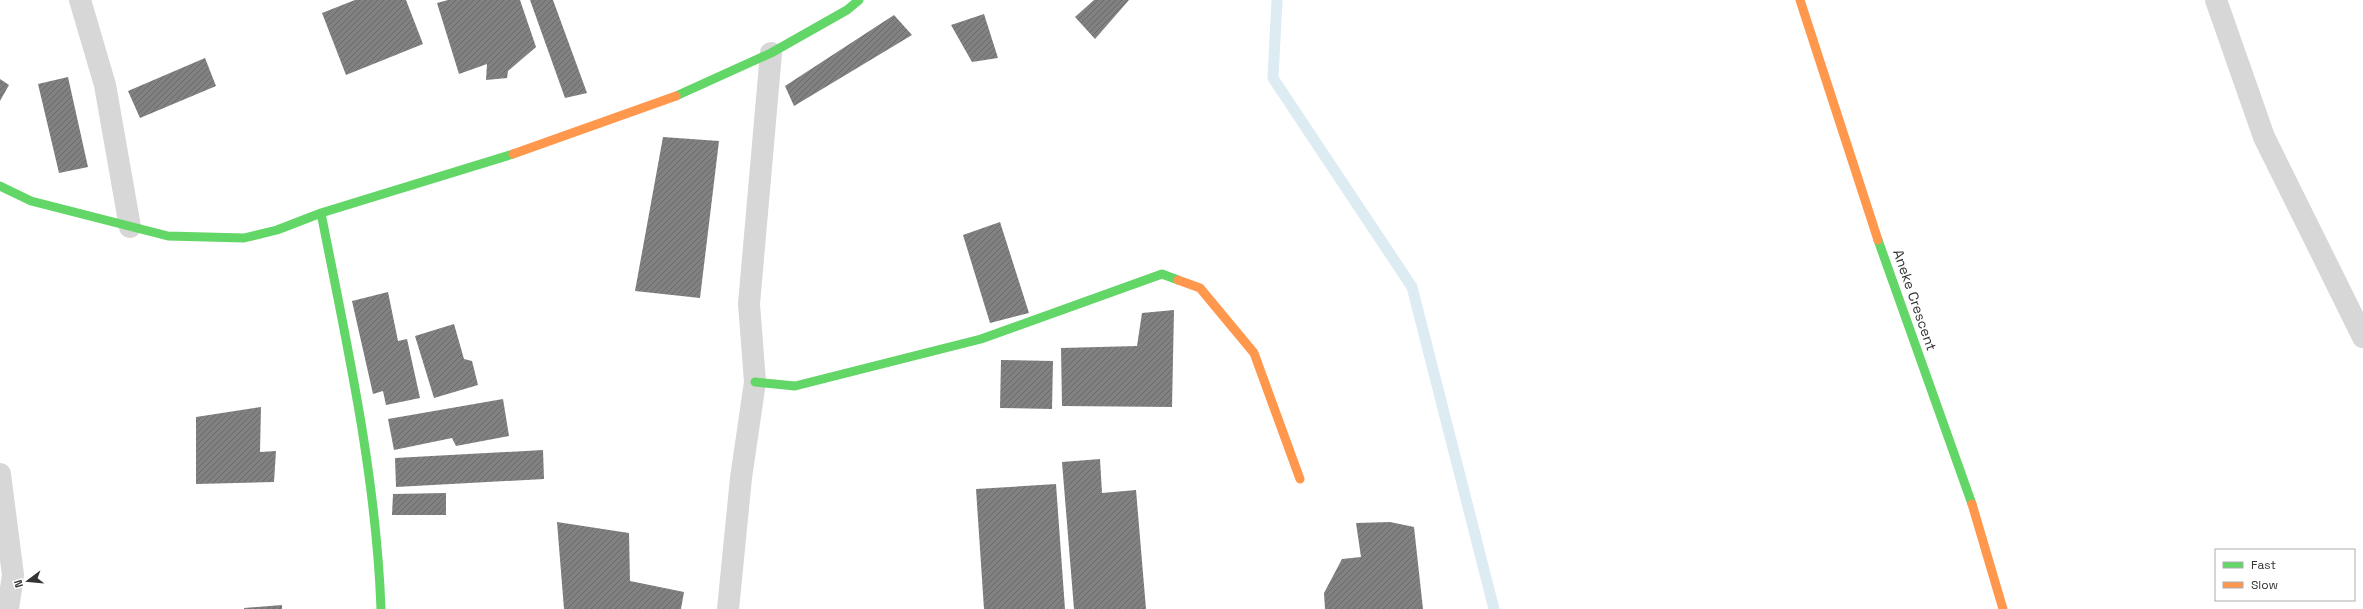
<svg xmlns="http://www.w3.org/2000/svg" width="2363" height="609" font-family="'Space Grotesk',sans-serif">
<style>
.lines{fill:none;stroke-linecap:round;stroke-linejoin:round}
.stream{stroke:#ddebf3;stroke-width:11}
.building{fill:url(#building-hatch)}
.street{stroke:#d7d7d7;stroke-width:22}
.fast{stroke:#63d668;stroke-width:9}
.slow{stroke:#ff974d;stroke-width:9}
.labels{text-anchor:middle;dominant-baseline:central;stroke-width:4;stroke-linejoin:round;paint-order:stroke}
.street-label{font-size:14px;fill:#333;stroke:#fff}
</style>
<defs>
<pattern id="building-hatch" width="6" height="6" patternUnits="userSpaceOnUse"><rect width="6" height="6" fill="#818181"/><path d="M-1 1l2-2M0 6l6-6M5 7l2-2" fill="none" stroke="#6a6a6a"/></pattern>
</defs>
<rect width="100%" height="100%" fill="#fff"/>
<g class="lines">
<path class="stream" d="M1277,0L1273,78L1412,287L1494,609"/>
</g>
<path class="building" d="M355,0H406L423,44L346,75L322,13Z
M448,0H520L536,47L508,71L507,78L486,80L487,64L459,74L437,3Z
M530,0H553L587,93L565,98Z
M1094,0H1129L1095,39L1075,17Z
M984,14L998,58L972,62L951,25Z
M894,15L912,35L794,106L785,86Z
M205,58L216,86L140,118L128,91Z
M68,77L88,167L59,173L38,84Z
M0,79L9,85L0,101Z
M663,137L719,141L700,298L635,291Z
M1000,222L1029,313L990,323L963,235Z
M388,292L398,341L407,339L420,398L386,405L383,391L373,394L352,301Z
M1174,310L1172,407L1062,406L1061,348L1137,346L1142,313Z
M454,324L464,359L472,361L478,385L434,398L415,336Z
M1001,360L1053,361L1052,409L1000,408Z
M503,399L509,436L456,446L452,438L394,450L388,419Z
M261,407L260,452L276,451L274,482L196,484V417Z
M543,450L544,479L396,487L395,458Z
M1100,459L1102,493L1136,490L1146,609H1074L1062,462Z
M1056,484L1065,609H984L976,489Z
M446,493V515H392L393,494Z
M557,522L629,533L630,581L684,592L681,609H564Z
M1390,522L1414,527L1423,609H1325L1324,593L1342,559L1361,557L1356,523Z
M282,605V609H244V608Z"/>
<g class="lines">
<path class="street" d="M80,0L105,85L130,227
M2216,0L2264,137L2363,337
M0,474L13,575L8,609
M728,609L741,478L755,382L749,304L771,53"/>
<path class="fast" d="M676,96L771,53L847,10L859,0
M0,186L31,201L168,236L244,238L277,230L321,213L513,154
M321,213C347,345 376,474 381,609
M1878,240L1972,504
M755,382L795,386L981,339L1162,274L1178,280"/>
<path class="slow" d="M1800,0L1878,240
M513,154L676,96
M1178,280L1200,288L1254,353L1300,479
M1972,504L2003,609"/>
</g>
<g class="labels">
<g class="street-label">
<text transform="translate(1915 300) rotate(71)">Aneke Crescent</text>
</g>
</g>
<rect x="2215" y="549" width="140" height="52" fill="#ffffff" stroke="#adadad"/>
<rect x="2223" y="562" width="20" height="6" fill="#63d668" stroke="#adadad"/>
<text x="2251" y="569" font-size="12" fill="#333333">Fast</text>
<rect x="2223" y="582" width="20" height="6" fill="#ff974d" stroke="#adadad"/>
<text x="2251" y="589" font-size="12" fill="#333333">Slow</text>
<g transform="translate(28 581) rotate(254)" stroke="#ffffff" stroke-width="3" paint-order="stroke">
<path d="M0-3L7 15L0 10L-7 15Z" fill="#333333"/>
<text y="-6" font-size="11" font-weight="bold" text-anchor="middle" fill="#333333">N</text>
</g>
</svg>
